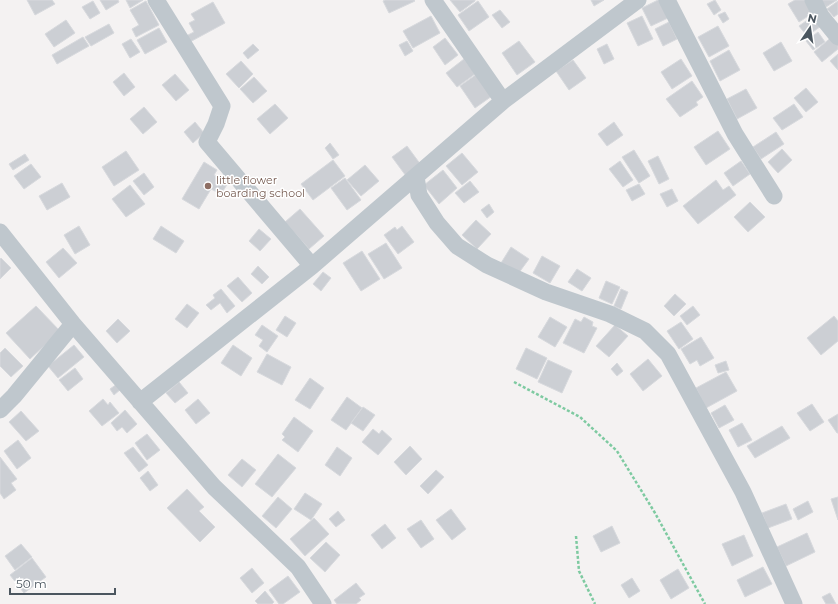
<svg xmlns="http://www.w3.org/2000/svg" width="838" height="604" font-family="Montserrat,sans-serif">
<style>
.building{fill:#cccfd4;stroke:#d7d9dd}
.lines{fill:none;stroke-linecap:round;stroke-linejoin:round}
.path{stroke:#7ecaa1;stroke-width:2.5;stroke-dasharray:3 2;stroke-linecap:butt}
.minor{stroke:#bfc7cd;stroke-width:17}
.education-dot{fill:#8d6e63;stroke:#fff;stroke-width:1.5}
.labels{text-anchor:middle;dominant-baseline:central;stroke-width:3;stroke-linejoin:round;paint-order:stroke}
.education-label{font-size:11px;fill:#785e54;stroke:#fff;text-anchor:start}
</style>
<rect width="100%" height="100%" fill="#f4f2f2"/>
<path class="building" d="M27,0H52L55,4L35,15Z
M100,0H118L119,2L106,10Z
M126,0H143L130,8Z
M385,0H414L415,1L389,13L383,1Z
M450,0H475V1L460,12Z
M591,0H604L594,6Z
M658,0H659L668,18L651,26L642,8Z
M715,0L721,10L714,15L707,4Z
M795,0H805L813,13L799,22L788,4Z
M821,0H837L826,7Z
M93,1L100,13L90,19L82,7Z
M146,1L159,25L136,37L132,29L139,25L130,10Z
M478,1L489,17L469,31L458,15Z
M838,1V14L834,17L827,9Z
M213,2L225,23L188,43L184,37L194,32L189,23L195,20L191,14Z
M500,10L510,22L502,28L492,15Z
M725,12L729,19L723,23L718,15Z
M816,14L824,24L807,36L799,26Z
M431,16L440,33L413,48L403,31Z
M642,16L653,39L638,46L627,23Z
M66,20L75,33L54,47L45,34Z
M669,22L677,39L663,46L655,29Z
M109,24L114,33L91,46L85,37Z
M718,26L729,46L709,57L698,37Z
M159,28L167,42L145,54L137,40Z
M818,32L825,42L813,50L806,41Z
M834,35L838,40V49L822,62L814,52Z
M83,37L89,46L57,64L52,55Z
M445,38L458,55L445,65L433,47Z
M131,39L140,52L130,58L122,44Z
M407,41L413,51L405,56L399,45Z
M519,41L535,62L517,75L502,53Z
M781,42L792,61L774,71L763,53Z
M253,44L259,50L248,59L243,53Z
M607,44L614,59L604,64L597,49Z
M729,50L740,70L720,81L710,61Z
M838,54V70L830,61Z
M464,59L475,74L457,87L446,73Z
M681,59L692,76L672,89L661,72Z
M573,60L586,78L569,90L556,71Z
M241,61L253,74L239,88L226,74Z
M124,73L135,87L124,96L113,82Z
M175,74L189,90L176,101L162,85Z
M477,74L492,96L475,108L460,86Z
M254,77L267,91L253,103L240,89Z
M692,81L703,97L696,102L698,105L680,117L666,99Z
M806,88L818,102L806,112L794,98Z
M746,89L757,108L737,119L727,99Z
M275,104L288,118L270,134L257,119Z
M794,104L803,117L782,130L773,118Z
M144,107L157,122L143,134L130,119Z
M195,122L204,133L193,143L184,132Z
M614,122L623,135L607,146L598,134Z
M718,131L730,149L706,165L694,147Z
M776,132L784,144L761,159L753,147Z
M330,143L339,155L333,159L325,148Z
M407,146L421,165L406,176L392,157Z
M782,149L792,160L778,173L768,162Z
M634,150L650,176L639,183L622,157Z
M126,151L139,170L114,186L102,167Z
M462,153L478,172L462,185L446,166Z
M25,154L29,160L13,170L9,164Z
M658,156L669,179L659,184L648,161Z
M333,160L345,176L313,200L301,184Z
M620,161L633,180L623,187L609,169Z
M741,161L750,174L733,186L724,173Z
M204,162L217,170L214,175L228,183L221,194L211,189L199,209L182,199Z
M31,164L41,177L24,189L14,176Z
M365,165L379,181L361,196L347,180Z
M443,170L457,188L439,204L424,185Z
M144,173L154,187L144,195L133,181Z
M345,178L361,200L347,210L331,188Z
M716,180L723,190L729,186L736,195L698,224L683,206Z
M470,181L479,192L464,203L455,193Z
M62,183L70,197L47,210L39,196Z
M639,184L645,194L632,201L626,190Z
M130,185L145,204L126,217L112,199Z
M672,189L678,201L667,207L660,194Z
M750,202L765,217L748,232L734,217Z
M489,204L494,212L487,218L481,210Z
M300,209L324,236L309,249L285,222Z
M476,220L491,234L477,249L462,235Z
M79,226L90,245L75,254L64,235Z
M161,226L184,241L176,253L153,239Z
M402,226L414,242L398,254L384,235L395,227L397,230Z
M259,229L271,239L260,251L249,241Z
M386,243L402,268L384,279L368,254Z
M511,247L529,259L518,274L501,263Z
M63,248L77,263L59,278L46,262Z
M362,251L380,279L361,291L343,263Z
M542,256L560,266L550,283L533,273Z
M1,258L11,268L0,279V259Z
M258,266L269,277L262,284L251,274Z
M577,269L591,278L582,291L568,282Z
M323,272L331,278L321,291L313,284Z
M238,277L252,293L242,302L227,286Z
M606,281L620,287L612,304L599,298Z
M221,289L235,306L227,313L220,303L211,310L206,305L215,298L213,295Z
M621,289L628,292L621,309L614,306Z
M675,294L686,304L674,316L664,306Z
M187,304L199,313L187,328L175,319Z
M36,306L60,331L30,359L6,333Z
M693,306L700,315L687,325L680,316Z
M285,316L296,323L287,337L276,330Z
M834,316L838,321V341L821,355L807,338Z
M550,317L567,327L555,347L538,337Z
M584,317L593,322L592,326L597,328L584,353L563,343L575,319L581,322Z
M118,319L130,331L117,343L106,331Z
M681,322L693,339L679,349L667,331Z
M262,325L278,336L267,352L259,346L263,340L255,335Z
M615,325L628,336L609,357L596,346Z
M701,337L714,358L700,366L697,360L690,364L681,349Z
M74,345L84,357L58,378L48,366Z
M233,345L252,358L241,376L221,363Z
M5,348L23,366L11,377L0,366V353Z
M526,348L547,358L537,379L516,369Z
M267,354L291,367L282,385L257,372Z
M648,359L662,376L643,391L630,374Z
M548,360L572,371L562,393L538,382Z
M726,361L729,370L718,373L715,365Z
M617,363L623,371L617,376L611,369Z
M75,368L83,379L68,391L59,380Z
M726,372L737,391L706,408L696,388Z
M310,378L324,388L310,409L295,400Z
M179,382L188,393L175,403L166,393Z
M117,384L121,389L114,395L110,389Z
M347,397L362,408L346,430L331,420Z
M103,399L108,405L110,402L119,413L102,426L89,411Z
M198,399L210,413L196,424L185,410Z
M812,404L824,422L810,431L797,413Z
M725,405L734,420L719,428L711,413Z
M363,407L375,415L363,431L351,423Z
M125,410L137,424L127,433L122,427L117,431L111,423Z
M21,411L39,431L26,441L9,422Z
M838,414V433H837L828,420Z
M294,417L313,431L298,452L282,440L285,437L282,434Z
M742,423L752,440L738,447L729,430Z
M782,426L790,438L755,458L747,446Z
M373,429L379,434L382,430L392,439L378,455L362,442Z
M147,434L160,450L147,460L135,443Z
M18,440L31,458L17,469L4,451Z
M410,446L422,459L406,475L394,462Z
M133,447L148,465L139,472L124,453Z
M337,447L352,458L340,476L325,465Z
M278,454L296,468L272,497L255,484Z
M0,457L17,479L11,483L16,490L4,499L0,493Z
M242,459L256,470L242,487L228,475Z
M436,470L444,477L428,494L420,486Z
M148,471L158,485L150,491L140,478Z
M187,489L204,507L199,511L215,527L200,542L167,508Z
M305,493L322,504L311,520L294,509Z
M278,497L292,509L276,528L262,516Z
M838,497V520L831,499Z
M808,501L813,512L798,520L793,509Z
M786,504L792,519L768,528L762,513Z
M451,509L466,529L452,540L436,520Z
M338,511L345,520L336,527L329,519Z
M314,518L329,534L305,556L290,539Z
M421,520L434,539L421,548L407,529Z
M385,524L396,538L382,549L371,535Z
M612,526L620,543L601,552L593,536Z
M807,533L815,552L786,566L777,547Z
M744,535L753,556L732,566L722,544Z
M326,542L340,555L325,572L310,558Z
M21,544L32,557L15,570L5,556Z
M32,558L46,577L24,593L10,575Z
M763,567L772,584L745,597L737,580Z
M252,568L264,583L252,593L240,578Z
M678,569L689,588L671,599L660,580Z
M288,576L300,592L283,604H279L269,590Z
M632,578L640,591L629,598L621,585Z
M356,583L365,594L359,598L361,600L356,604H337L334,600Z
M265,591L274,602L272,604H258L255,601Z
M830,593L836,604H826L822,597Z"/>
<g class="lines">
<path class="path" d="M514,382L580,417L617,451L655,513L705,604
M576,536L579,571L595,604"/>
<path class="minor" d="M156,0L222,106L216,124L207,142L312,266
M433,0L503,101
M667,0L735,134L774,196
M813,0L821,16L838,37
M416,177L419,195L437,223L457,246L487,265L546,292L610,314L645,331L668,354L743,492L794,604
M0,232L73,324L214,487L298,567L323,604
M140,402L312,266L503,101L638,0
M0,410L14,396L73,324"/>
</g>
<circle class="education-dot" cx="208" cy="186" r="4"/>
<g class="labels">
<g class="education-label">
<text x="216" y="180">little flower<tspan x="216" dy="13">boarding school</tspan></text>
</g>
</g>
<g transform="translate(810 28) rotate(13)" stroke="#ffffff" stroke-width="3" paint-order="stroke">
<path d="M0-3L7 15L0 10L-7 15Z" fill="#4b565f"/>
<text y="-6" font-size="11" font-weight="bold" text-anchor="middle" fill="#4b565f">N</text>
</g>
<path d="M10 588v6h105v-6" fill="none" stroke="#4b565f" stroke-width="2"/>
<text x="16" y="588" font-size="12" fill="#4b565f" stroke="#ffffff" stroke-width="3" paint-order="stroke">50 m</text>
</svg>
